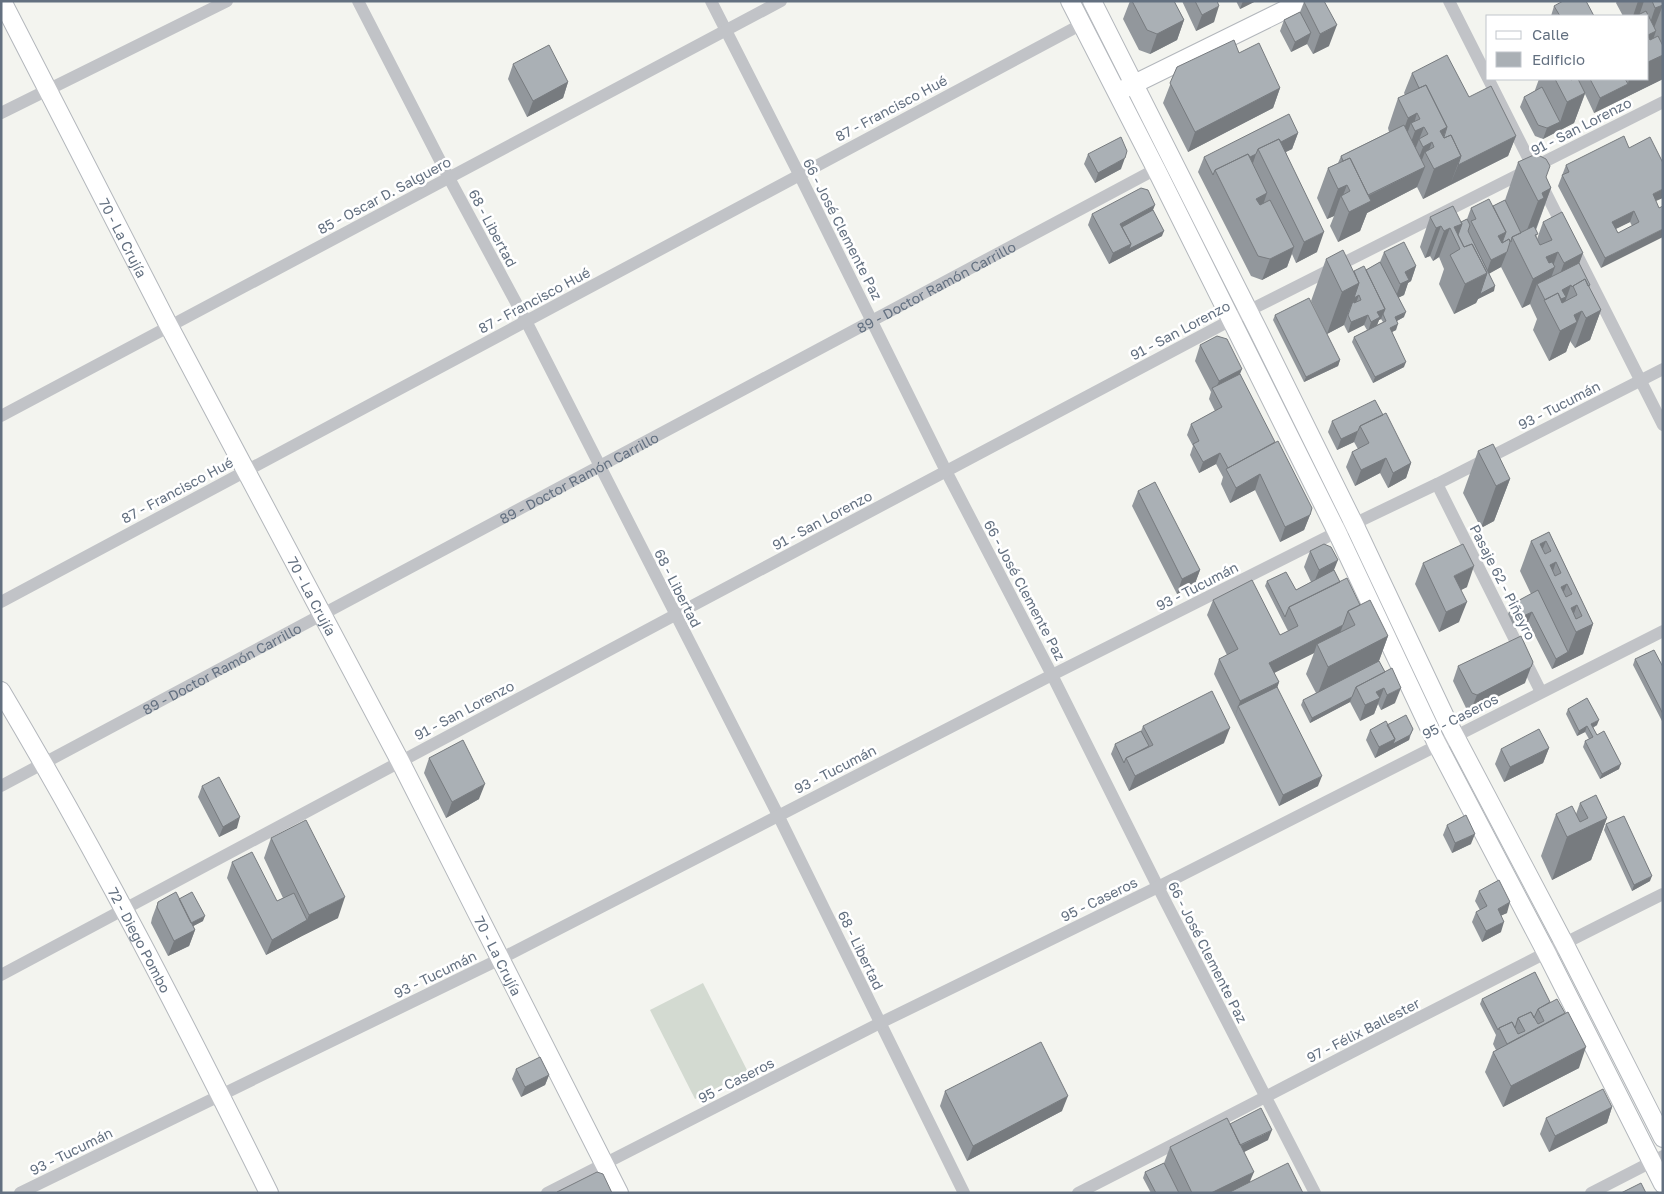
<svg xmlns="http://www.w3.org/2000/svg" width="1664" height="1194" font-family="'Golos Text',sans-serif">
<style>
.grass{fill:#d3dad1}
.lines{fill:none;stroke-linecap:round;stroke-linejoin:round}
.secondary-casing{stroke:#b3b7bc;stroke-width:20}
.street{stroke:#c1c3c7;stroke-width:12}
.secondary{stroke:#fff;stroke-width:18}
.wall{fill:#92979c;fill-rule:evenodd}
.shaded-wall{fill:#777b7f}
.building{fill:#aab0b5;stroke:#777b7f;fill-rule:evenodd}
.labels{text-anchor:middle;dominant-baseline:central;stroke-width:5;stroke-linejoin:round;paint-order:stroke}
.street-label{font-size:14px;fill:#637080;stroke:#fff}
</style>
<rect width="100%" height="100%" fill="#f3f4ef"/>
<path class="grass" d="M703,983L748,1072L695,1099L650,1010Z"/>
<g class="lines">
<defs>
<g id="secondary">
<path id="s2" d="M2,1L169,326L400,761L619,1193"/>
<path d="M1070,1L1156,169L1337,532L1437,744L1546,952L1663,1184"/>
<path d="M1092,1L1258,330L1354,524L1447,721L1564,943L1663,1138"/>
<path d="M1124,89L1303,1"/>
<path id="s3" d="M1,691C98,854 185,1023 269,1193"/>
</g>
</defs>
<use href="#secondary" class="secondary-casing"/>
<g class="street">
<path d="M358,1L449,178L526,321L778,815L964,1193"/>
<path d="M711,1L799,174L946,471L1052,675L1158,887L1315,1193"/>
<path d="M1449,1L1564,229"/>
<path d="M1,113L227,1"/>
<path d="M1573,247L1663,425"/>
<path d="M1,416L781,1"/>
<path d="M1437,484L1541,692"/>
<path d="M1,602L1082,24"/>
<path id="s1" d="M1,786L1156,169"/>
<path d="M1,975L675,615L1248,311L1663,102"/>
<path d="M20,1193L500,959L1052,675L1337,532L1437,484L1663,369"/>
<path d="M547,1193L880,1023L1158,887L1663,631"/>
<path d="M1078,1193C1273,1094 1467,991 1663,894"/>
<path d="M1591,1193L1663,1156"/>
</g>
<use href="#secondary" class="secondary"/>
</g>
<path class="wall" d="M1130,1H1174L1184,20L1177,40L1150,54L1139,50L1123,19Z
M1182,1H1217L1214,22L1196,31Z
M1236,1H1256L1240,9Z
M1617,1H1663V79L1594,113L1585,94L1574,123L1543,139L1535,136L1520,107L1524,97L1535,91V90L1539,79H1571V80L1574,79H1648V16H1623L1616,3Z
M1304,2L1329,46L1313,54L1307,44L1291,52L1280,31L1284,20L1300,12Z
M1554,6L1594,16H1551Z
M1239,53L1280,88L1273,108L1188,152L1163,103L1177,67Z
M513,64L568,82L563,98L527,117L508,79Z
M1412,73L1469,97L1516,136L1508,156L1423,199L1417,187L1367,213L1360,231L1338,242L1330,226L1334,216L1327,219L1317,198L1328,168L1338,163L1341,156L1389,132L1388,128L1398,98L1405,95L1404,93Z
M1298,133L1292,149L1286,152L1317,252L1296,263L1292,254L1287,267L1262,280L1251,276L1198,172L1204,157Z
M1088,154L1121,169L1095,183L1084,164Z
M1518,162L1546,177L1551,188L1536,230L1537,239L1543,222L1583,253L1579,263L1590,285L1589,288L1601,310L1590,340L1575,348L1570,341L1566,352L1549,361L1533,330L1537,319L1530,304L1522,308L1501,267L1489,273L1494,291L1478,299L1476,303L1454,314L1439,284L1444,269L1439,257L1433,261L1430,256L1425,258L1420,247L1430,217L1461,222L1467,219L1471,208L1493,206L1505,200Z
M1566,165L1656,201L1601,268L1558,186ZM1630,222L1632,226L1618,233L1616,229Z
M1153,210L1162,236L1109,264L1088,225L1092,214Z
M1384,252L1416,266L1411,281L1408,283L1404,295L1398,298L1404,317L1397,321L1396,330L1392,332L1404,367L1373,383L1352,342L1354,337L1367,330L1364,325L1348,333L1344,325L1327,334L1311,301L1326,259L1354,271L1366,270L1380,262ZM1381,319L1383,322L1377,325L1379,320Z
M1275,315L1340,360L1338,366L1304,382L1273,320Z
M1200,345L1240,374L1310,515L1304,530L1280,542L1255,490L1230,503L1221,484L1223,477L1216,464L1199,473L1190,455L1193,446L1187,435L1191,424L1215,411L1209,399L1211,392L1195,361Z
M1383,415L1411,463L1406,478L1388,488L1380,473L1355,486L1346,467L1352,452L1358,449L1354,442L1337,450L1328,432L1332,421Z
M1478,451L1510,479L1494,521L1481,528L1463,493Z
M1138,491L1200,570L1194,586L1177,594L1132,506Z
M1549,532L1593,624L1583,654L1552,669L1528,622L1515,629L1508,614L1512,604L1531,594L1520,571L1531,541Z
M1310,551L1334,570L1340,582L1388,636L1379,661L1395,703L1381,710L1378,704L1374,714L1360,721L1350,702L1310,723L1301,705L1303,700L1316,693L1306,674L1314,653L1274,673L1279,682L1277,687L1318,786L1279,806L1214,674L1219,659L1227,655L1207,615L1213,600L1280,635L1288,631L1265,586L1267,581L1296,590L1311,582L1304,567Z
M1423,563L1467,587L1461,590L1459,622L1439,632L1415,584Z
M1635,659L1663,667V723L1633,665Z
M1458,666L1525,683L1471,710L1466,708L1453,681Z
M1568,709L1597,725L1593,728L1597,735L1619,769L1600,779L1583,747L1585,741L1589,739L1585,732L1577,736L1566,714Z
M1387,725L1413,729L1409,740L1375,758L1366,740L1370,730Z
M1143,726L1224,743L1129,791L1111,754L1115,744L1141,731Z
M1549,748L1543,763L1504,782L1495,764L1501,749Z
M429,758L479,799L446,818L424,773Z
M202,786L237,828L219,837L198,797Z
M1580,803L1607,818L1591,860L1552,880L1541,856L1556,814H1576Z
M1606,824L1650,881L1632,891L1604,830Z
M1447,825L1471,844L1452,853L1443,835Z
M271,838L338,918L302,936L266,955L227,878L232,862L277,901L283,898L264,858Z
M1479,891L1507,913L1501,915V932L1482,942L1472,922L1476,912L1480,910L1475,901Z
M179,899L203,921L193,926L195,930L189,946L168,956L151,923L152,918L158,902Z
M1535,972L1579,1068L1503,1107L1485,1072L1493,1052L1496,1050L1493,1044L1496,1035L1480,1004L1482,999Z
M516,1069L549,1075L545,1085L521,1097L512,1079Z
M945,1091L1062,1111L967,1161L940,1106Z
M1612,1107L1607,1123L1549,1152L1540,1134L1546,1118Z
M1230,1124L1268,1140L1244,1152L1250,1182L1303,1193H1151L1143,1178L1145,1172L1164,1163L1170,1147Z"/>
<path class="shaded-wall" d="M1243,1H1256L1240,9Z
M1638,1H1644L1639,16H1633Z
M1663,5L1652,33L1656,31L1648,54V29L1655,8Z
M1219,6L1214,22L1196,31L1202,15Z
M1184,20L1177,40L1150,54L1157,34Z
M1337,25L1329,46L1313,54L1320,34Z
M1311,33L1307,44L1291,52L1295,42Z
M1663,55V63L1655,83L1594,113L1600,98L1628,84L1629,79H1648V62Z
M1663,63V79L1655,83Z
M568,82L563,98L527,117L533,101Z
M1280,88L1273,108L1188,152L1195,132Z
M1585,93L1574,123L1543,139L1547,128L1560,122L1567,102Z
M1417,113L1413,127L1411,123L1403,145L1397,148L1408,118Z
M1424,127L1412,157L1404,161L1415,131Z
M1447,127L1436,157L1440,131Z
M1298,133L1292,149L1265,162L1260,152Z
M1516,136L1508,156L1450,185L1458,165Z
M1432,142L1427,156L1425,152L1418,170L1425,167L1417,187L1367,213L1360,231L1338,242L1349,212L1362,199L1413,173L1423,147Z
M1256,154L1251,169L1216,173Z
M1461,156L1450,185L1423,199L1434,169Z
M1125,158L1121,169L1095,183L1098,173Z
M1347,185L1342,198L1341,196L1334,216L1327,219L1338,189Z
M1551,188L1535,231L1522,243L1538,201L1542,193Z
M1663,189V198L1649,204L1653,194Z
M1267,193L1260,214L1256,199Z
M1155,205L1151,215L1120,232V224Z
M1634,211L1630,222L1609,232L1612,222Z
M1462,224L1456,241L1454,227Z
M1441,226L1430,256L1425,258L1436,228Z
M1450,228L1439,257L1433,261L1444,231Z
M1663,229V237L1601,268L1605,258Z
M1164,231L1162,236L1109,264L1113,253L1131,244Z
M1324,232L1317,252L1296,263L1304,242Z
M1506,232L1500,248L1498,236Z
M1294,247L1287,267L1262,280L1270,259Z
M1507,252L1501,267L1487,275L1495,286L1494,291L1478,299L1476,303L1454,314L1465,284L1486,274L1491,260Z
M1558,252L1552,269L1555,267L1544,297L1537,284L1530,304L1522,308L1533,279L1546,257Z
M1583,253L1572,283L1553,293L1564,263Z
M1416,266L1411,281L1408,283L1404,295L1395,299L1405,272Z
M1359,283V295L1355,306L1350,308L1344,325L1327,334L1342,292Z
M1571,285L1564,305L1558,317L1562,290Z
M1385,309L1381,319L1379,320L1376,328L1368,332L1371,322L1377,312Z
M1601,310L1590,340L1575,348L1586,318Z
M1582,311L1566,352L1549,361L1560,331L1574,315Z
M1406,312L1404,317L1393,323L1395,317Z
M1368,315L1364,325L1348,333L1351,322Z
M1398,324L1396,330L1388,334L1390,328Z
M1340,360L1338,366L1304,382L1306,377Z
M1406,362L1404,367L1373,383L1375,377Z
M1242,369L1236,384L1214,392L1219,381Z
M1358,431L1354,442L1337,450L1341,439Z
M1220,453L1216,464L1199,473L1203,462Z
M1386,458L1380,473L1355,486L1361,470Z
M1411,463L1406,478L1388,488L1393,473Z
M1260,474L1255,490L1230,503L1236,488Z
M1510,479L1494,521L1481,528L1496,486Z
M1310,515L1304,530L1280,542L1285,527Z
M1546,541L1539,558L1540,544Z
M1338,560L1332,575L1313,585L1319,570Z
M1556,562L1550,580V565Z
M1474,566L1467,587L1447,597L1454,576Z
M1200,570L1194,586L1177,594L1182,579Z
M1567,584L1560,601L1561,587Z
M1467,602L1459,622L1439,632L1446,612Z
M1577,605L1571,622V608Z
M1532,612L1528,622L1515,629L1519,618Z
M1593,624L1583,654L1552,669L1556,659L1568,652L1576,632Z
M1343,625L1337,641L1317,644L1314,653L1264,678L1269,663Z
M1388,636L1377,666L1317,696L1328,667Z
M1533,662L1525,683L1471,710L1477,695Z
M1279,682L1274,698L1238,706L1235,717L1240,701Z
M1384,688L1374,714L1360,721L1365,705L1376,692Z
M1401,688L1395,703L1381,710L1387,695Z
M1352,697L1350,702L1310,723L1312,718Z
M1599,720L1597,725L1589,729L1591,724Z
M1587,726L1585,732L1577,736L1579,731Z
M1230,728L1224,743L1129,791L1135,776Z
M1410,735L1409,740L1375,758L1379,747L1395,739Z
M1549,748L1543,763L1504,782L1510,767Z
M1621,764L1619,769L1600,779L1602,774Z
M1322,776L1318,786L1279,806L1283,795Z
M485,784L479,799L446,818L452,802Z
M240,817L237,828L219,837L223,827Z
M1607,818L1591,860L1552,880L1567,837Z
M1475,834L1471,844L1452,853L1455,843Z
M1652,876L1650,881L1632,891L1634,885Z
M345,897L338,918L302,936L266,955L272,940L307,920L309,915Z
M1510,902L1507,913L1494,919L1498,909Z
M205,916L203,921L182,932L184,927Z
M1504,922L1501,932L1482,942L1486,931Z
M195,930L189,946L168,956L174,941Z
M1586,1047L1579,1068L1503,1107L1511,1086Z
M549,1075L545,1085L521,1097L525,1087Z
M1068,1096L1062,1111L967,1161L973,1146Z
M1612,1107L1607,1123L1549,1152L1555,1136Z
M1272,1130L1268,1140L1230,1159L1234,1149Z
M1254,1172L1245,1193H1211Z"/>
<path class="building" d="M1132,1H1174L1184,20L1157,34L1147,30Z
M1195,1H1217L1219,6L1202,15Z
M1305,1H1324L1337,25L1320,34L1304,2Z
M1563,1H1586L1594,16H1560L1554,6Z
M1652,1H1663V5L1655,8Z
M1646,11L1656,31L1648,35V16H1636Z
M1300,12L1311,33L1295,42L1284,20Z
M1648,36L1650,40L1658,36L1663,46V55L1648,62Z
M1234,40L1239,53L1259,43L1280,88L1195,132L1170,83L1177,67Z
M549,45L568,82L533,101L513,64Z
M1447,55L1469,97L1491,86L1516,136L1458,165L1461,156L1451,135L1444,138V137L1447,127L1426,85L1419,88L1412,73Z
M1555,79H1571V80L1574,79H1578L1585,93L1567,102Z
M1590,79H1625L1628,84L1600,98Z
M1426,85L1447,127L1440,131L1444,138L1451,135L1461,156L1434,169L1425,152L1434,147L1432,142L1423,147L1419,139L1428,134L1424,127L1415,131L1411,123L1420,119L1417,113L1408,118L1398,98Z
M1542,87L1560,122L1547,128L1538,125L1524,97Z
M1289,114L1298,133L1281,142L1279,139L1258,149L1256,154L1250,157L1248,154L1215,170L1213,175L1204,157Z
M1404,125L1425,167L1368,195L1350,158L1343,161L1341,156Z
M1624,136L1629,148L1650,137L1663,163V189L1653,194L1659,208L1663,206V229L1605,258L1562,175L1569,172L1566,165ZM1634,211L1639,222L1618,233L1612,222Z
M1121,137L1127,151L1125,158L1098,173L1088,154Z
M1279,139L1324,232L1304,242L1258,149Z
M1248,154L1267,193L1256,199L1260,205L1270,200L1294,247L1270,259L1258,256L1215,170Z
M1536,154L1546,159L1550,166L1546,177L1551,188L1542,193L1544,198L1538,201L1518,162Z
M1350,158L1371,201L1349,212L1341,196L1350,191L1347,185L1338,189L1328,168Z
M1141,188L1148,190L1155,205L1120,224L1131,244L1113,253L1092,214Z
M1489,199L1506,232L1498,236L1502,243L1509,239L1510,242L1507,252L1491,260L1471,221L1476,219L1471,208Z
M1505,200L1521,233L1512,237L1511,242L1509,239L1502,243L1506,232L1493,206Z
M1453,206L1462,224L1454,227L1464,247L1472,244L1487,273L1465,284L1450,255L1460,249L1450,228L1444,231L1441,226L1436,228L1430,217Z
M1153,210L1164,231L1129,249L1131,244L1122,227Z
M1562,212L1583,253L1564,263L1558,252L1546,257L1549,263L1552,262L1555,267L1533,279L1512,237L1534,226L1538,234L1535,235L1540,245L1552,240L1543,222Z
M1467,219L1470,225L1468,231L1495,286L1480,294L1487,273L1472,244L1464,247L1458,235L1462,224L1461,222Z
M1404,242L1416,266L1405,272L1409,280L1400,284L1384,252Z
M1343,250L1359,283L1342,292L1326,259Z
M1380,262L1406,312L1395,317L1398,324L1390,328L1406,362L1375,377L1354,337L1386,321L1383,314L1385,309L1366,270Z
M1579,263L1590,285L1588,286L1585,279L1573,286L1572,287L1571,285L1562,290L1566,297L1561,299L1558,293L1545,300L1537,284Z
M1364,266L1385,309L1377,312L1380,317L1371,322L1368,315L1351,322L1348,315L1353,301L1354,303L1361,300L1359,295L1354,298L1359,283L1354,271Z
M1585,279L1601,310L1586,318L1582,311L1574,315L1577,322L1560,331L1544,300L1558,293L1562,303L1577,295L1573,286Z
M1309,298L1340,360L1306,377L1275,315Z
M1217,336L1227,339L1242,369L1219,381L1200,345Z
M1240,374L1275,442L1228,468L1220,453L1203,462L1193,444L1199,441L1191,424L1222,407L1212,388Z
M1375,400L1383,415L1360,426L1358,431L1341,439L1332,421Z
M1386,413L1411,463L1393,473L1386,458L1361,470L1352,452L1369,443L1360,426Z
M1278,441L1312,508L1310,515L1285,527L1260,474L1236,488L1226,469Z
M1493,444L1510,479L1496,486L1478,451Z
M1155,482L1200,570L1182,579L1138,491Z
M1549,532L1593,624L1576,632L1531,541ZM1546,541L1551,551L1545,554L1540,544ZM1556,562L1561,573L1555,576L1550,565ZM1567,584L1572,594L1566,597L1561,587ZM1577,605L1582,616L1576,619L1571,608Z
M1324,544L1331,547L1338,560L1319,570L1310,551Z
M1463,544L1474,566L1454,576L1467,602L1446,612L1423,563Z
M1334,570L1340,582L1289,607L1285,617L1267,581L1286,572L1296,590Z
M1347,578L1360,605L1348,611L1343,625L1269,663L1279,682L1240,701L1219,659L1238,649L1213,600L1252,580L1280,635L1298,626L1289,607Z
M1538,590L1568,652L1556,659L1532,612L1519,618L1512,604Z
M1370,600L1388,636L1328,667L1317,644L1355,625L1348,611Z
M1521,636L1533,662L1531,667L1477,695L1472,693L1458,666Z
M1654,650L1663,667V714L1635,659Z
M1379,661L1385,672L1356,687L1352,697L1312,718L1303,700Z
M1392,668L1401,688L1387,695L1384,688L1376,692L1380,698L1365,705L1356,687Z
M1277,687L1322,776L1283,795L1238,706Z
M1212,691L1230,728L1135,776L1126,758L1153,745L1143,726Z
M1587,698L1599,720L1591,724L1597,735L1604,731L1621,764L1602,774L1585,741L1593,737L1587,726L1579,731L1568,709Z
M1406,715L1413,729L1410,735L1393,744L1395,739L1387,725Z
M1386,721L1395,739L1379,747L1370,730Z
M1539,729L1549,748L1510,767L1501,749Z
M1141,731L1149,746L1126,758L1124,763L1115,744Z
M463,740L485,784L452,802L429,758Z
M219,777L240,817L223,827L202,786Z
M1596,795L1607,818L1567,837L1556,814L1572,806L1580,822L1588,818L1580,803Z
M1466,815L1475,834L1455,843L1447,825Z
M1624,816L1652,876L1634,885L1606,824Z
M306,820L345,897L309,915L271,838Z
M252,852L277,901L294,893L307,920L272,940L232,862Z
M1499,880L1510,902L1498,909L1504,922L1486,931L1476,912L1487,906L1479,891Z
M176,892L195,930L174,941L157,907L158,902Z
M192,892L205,916L191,923L179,899Z
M1535,972L1550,1002L1538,1009L1534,1018L1531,1012L1518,1018L1515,1028L1512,1022L1499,1028L1498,1030L1482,999Z
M1557,999L1565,1013L1507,1044L1499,1028L1512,1022L1518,1034L1525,1031L1518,1018L1531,1012L1538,1024L1544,1021L1538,1009Z
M1568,1012L1586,1047L1511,1086L1493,1052Z
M1041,1042L1068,1096L973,1146L945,1091Z
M540,1057L549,1075L525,1087L516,1069Z
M1603,1089L1612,1107L1555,1136L1546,1118Z
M1261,1108L1272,1130L1240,1145L1230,1124Z
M1227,1118L1254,1172L1211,1193H1192L1170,1147Z
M1164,1163L1179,1193H1156L1145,1172Z
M1288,1163L1303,1193H1228Z
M597,1172L603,1174L612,1193H558L557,1192Z
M1641,1183L1646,1193H1621Z"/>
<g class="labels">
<g class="street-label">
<text transform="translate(891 108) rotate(-28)">87 - Francisco Hué</text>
<text transform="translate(1581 126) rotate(-27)">91 - San Lorenzo</text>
<text transform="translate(384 195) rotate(-28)">85 - Oscar D. Salguero</text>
<text transform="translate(493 228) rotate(62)">68 - Libertad</text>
<text transform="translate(843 229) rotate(63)">66 - José Clemente Paz</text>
<text stroke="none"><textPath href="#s2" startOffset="266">70 - La Crujía</textPath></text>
<text stroke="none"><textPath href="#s1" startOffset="1060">89 - Doctor Ramón Carrillo</textPath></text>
<text transform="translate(534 300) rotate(-28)">87 - Francisco Hué</text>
<text transform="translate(1180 330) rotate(-28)">91 - San Lorenzo</text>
<text transform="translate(1559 405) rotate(-27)">93 - Tucumán</text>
<text stroke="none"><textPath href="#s1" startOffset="655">89 - Doctor Ramón Carrillo</textPath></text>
<text transform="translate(177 490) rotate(-28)">87 - Francisco Hué</text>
<text transform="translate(822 520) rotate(-28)">91 - San Lorenzo</text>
<text transform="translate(1503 582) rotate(63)">Pasaje 62 - Piñeyro</text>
<text transform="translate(1197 586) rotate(-27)">93 - Tucumán</text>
<text transform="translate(678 588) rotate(63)">68 - Libertad</text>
<text transform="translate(1025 590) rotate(62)">66 - José Clemente Paz</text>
<text stroke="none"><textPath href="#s2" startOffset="671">70 - La Crujía</textPath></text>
<text stroke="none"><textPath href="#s1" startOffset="250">89 - Doctor Ramón Carrillo</textPath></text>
<text transform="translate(464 710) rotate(-28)">91 - San Lorenzo</text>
<text transform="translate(1460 716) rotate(-27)">95 - Caseros</text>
<text transform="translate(835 769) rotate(-27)">93 - Tucumán</text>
<text transform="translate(1099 899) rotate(-26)">95 - Caseros</text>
<text stroke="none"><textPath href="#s3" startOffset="285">72 - Diego Pombo</textPath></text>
<text transform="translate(861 950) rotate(64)">68 - Libertad</text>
<text transform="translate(1208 952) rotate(63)">66 - José Clemente Paz</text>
<text stroke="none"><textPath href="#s2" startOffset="1076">70 - La Crujía</textPath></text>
<text transform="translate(435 974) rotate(-26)">93 - Tucumán</text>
<text transform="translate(1363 1030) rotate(-27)">97 - Félix Ballester</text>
<text transform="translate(736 1080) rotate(-27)">95 - Caseros</text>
<text transform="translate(71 1151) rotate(-26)">93 - Tucumán</text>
</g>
</g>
<rect width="1664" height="1194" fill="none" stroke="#637080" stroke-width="5"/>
<rect x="1486" y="15" width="162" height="65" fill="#ffffff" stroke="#c1c6cc"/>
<rect x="1496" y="31" width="25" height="8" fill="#ffffff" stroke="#c1c6cc"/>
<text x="1532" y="40" font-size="15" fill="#637080">Calle</text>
<rect x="1496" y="52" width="25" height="15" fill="#aab0b5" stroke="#c1c6cc"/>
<text x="1532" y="65" font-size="15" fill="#637080">Edificio</text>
</svg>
